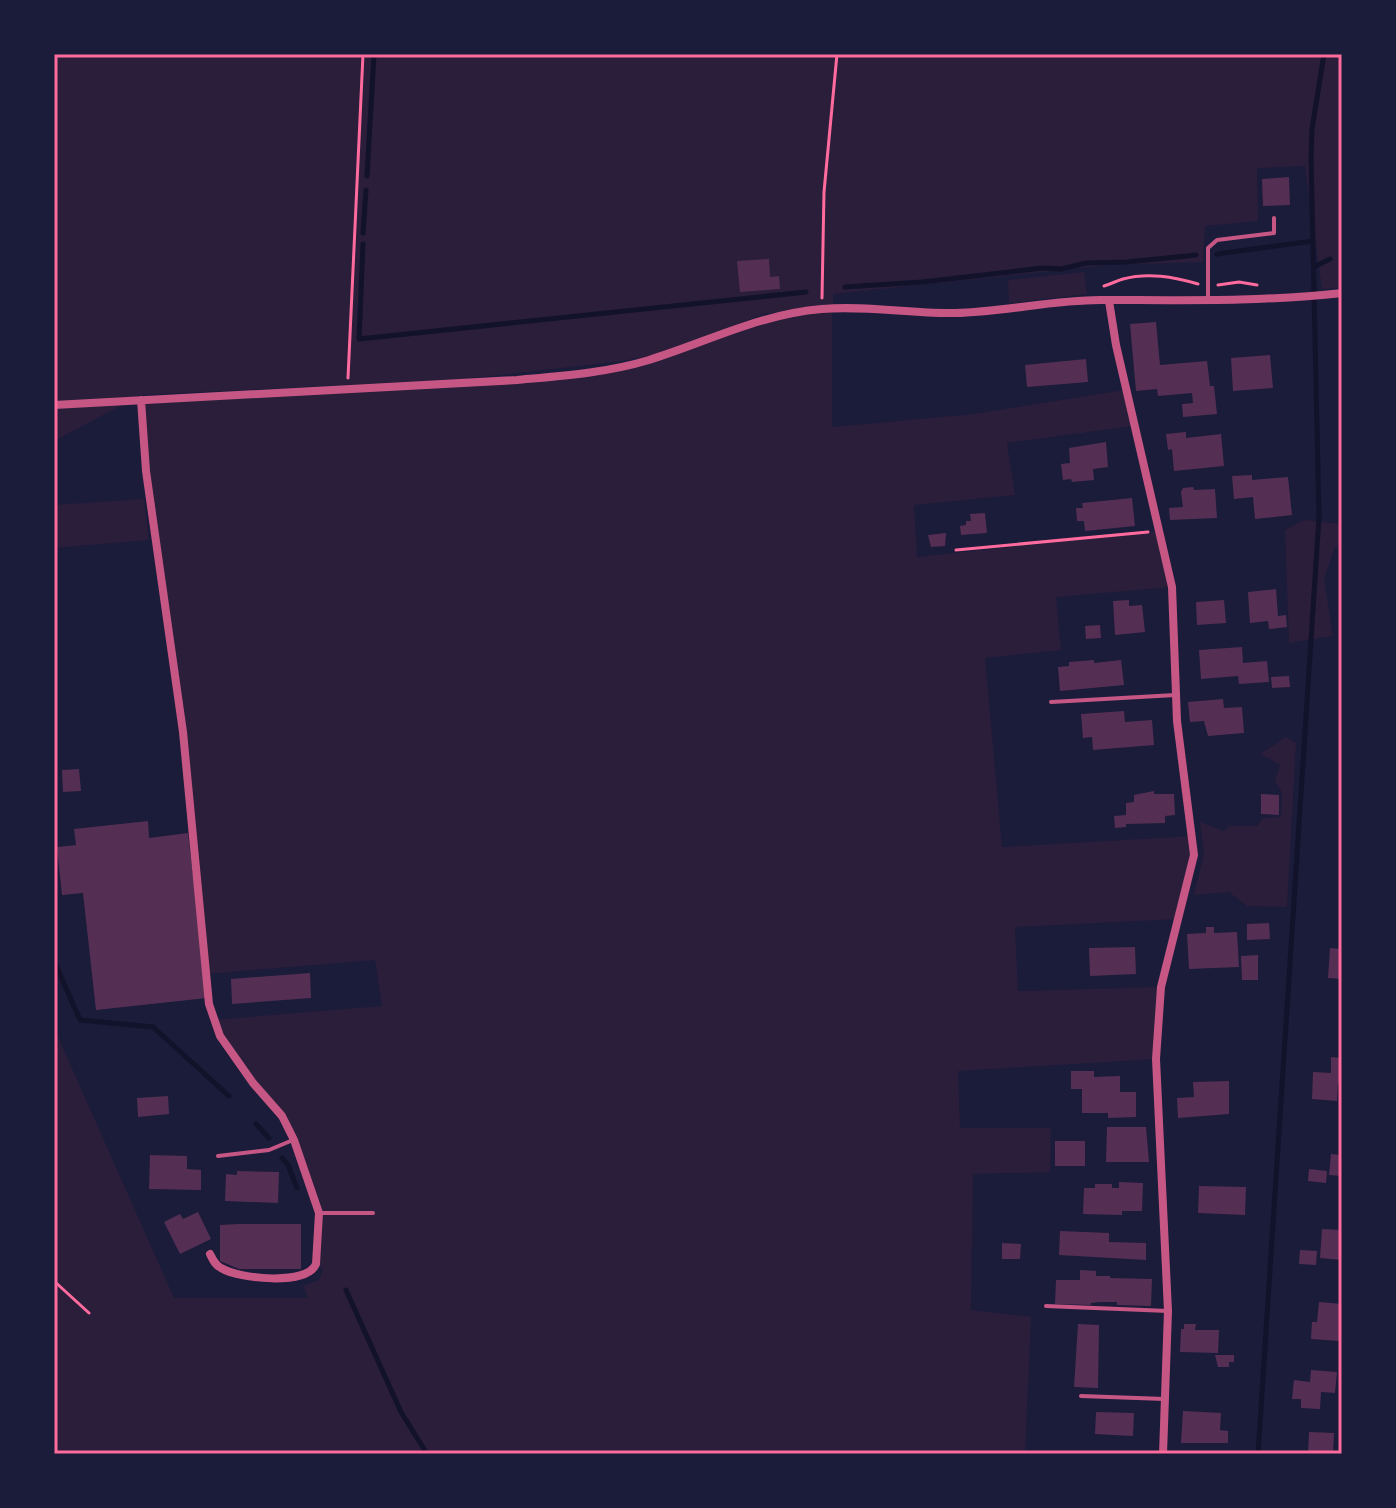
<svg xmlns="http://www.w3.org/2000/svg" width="1396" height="1508" font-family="'Libre Baskerville',serif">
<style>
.green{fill:#2a1e3b}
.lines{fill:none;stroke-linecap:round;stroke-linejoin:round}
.stream{stroke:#12122b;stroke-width:5}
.building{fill:#542f53}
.path{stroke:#ff6b9d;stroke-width:3}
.service{stroke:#c65784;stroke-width:4}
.minor{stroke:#c65784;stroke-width:8}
.neatline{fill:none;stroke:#ff6b9d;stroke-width:3}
</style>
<rect width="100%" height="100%" fill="#1b1b3a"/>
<path class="green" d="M54,54H1342V288L1322,289L1305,166L1257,168L1258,221L1205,226L1203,262L1109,265L833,294V306L764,314L661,353L623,361L463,379L141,395L54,441Z
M1084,272L1087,294L1009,303L1008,280Z
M832,312V427L974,414L1125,390L1133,426L1007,443L1015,495L914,505L917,557L1160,531L1172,587L1056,597L1061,650L985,658L1002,847L1193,836L1194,855L1179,919L1015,927L1018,991L1161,987L1156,1059L958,1071L960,1128H1051L1050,1172L973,1174L971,1310L1031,1317L1025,1454H54V1028L174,1298H308L303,1286L319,1280L323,1270L316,1264L319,1213L282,1116L253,1083L213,1020L382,1006L375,960L206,974L191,812L141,400L517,380L612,368L754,321Z
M144,499L149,540L54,548V505Z
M1304,520L1342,524V547H1335L1324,579L1333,636L1289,643L1285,530Z
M1286,737L1296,743L1287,907L1247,906L1229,892L1194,895L1204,853L1200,822L1224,831L1229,826H1257L1263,818L1281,817L1282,792L1275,782L1280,765L1260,754Z"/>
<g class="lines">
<path class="stream" d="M367,176L374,54
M363,233L366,190
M363,244L359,339L806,292
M1217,254L1313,241
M1314,267L1330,259
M845,287L922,282L1043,268L1061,269L1086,263L1127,262L1196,255
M54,961L80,1020L153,1027L229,1096
M256,1124L269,1138
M282,1158L288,1165L297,1188
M346,1290L401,1412L427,1454
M1258,1454L1319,517L1311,156L1312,129L1324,54"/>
</g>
<path class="building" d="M1289,177L1290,205L1263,206L1262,179Z
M769,259L770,277L779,276L780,289L740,292L737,261Z
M1156,322L1160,365L1207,361L1210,386H1214L1217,414L1183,417L1182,404L1193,403L1192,393L1158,396L1157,389L1136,391L1130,324Z
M1270,355L1273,388L1233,391L1231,358Z
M1086,359L1088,382L1027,387L1025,365Z
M1186,432V438L1221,434L1224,466L1174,471L1172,449L1168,450L1166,434Z
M1106,442L1108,467L1093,469L1094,480L1072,482L1071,479L1063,480L1061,464L1070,463L1069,448Z
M1252,475V480L1288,477L1292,515L1255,519L1253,497L1234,499L1232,476Z
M1193,487L1194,490L1215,489L1217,518L1170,520L1169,508L1183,507L1181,492L1183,488Z
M1132,498L1135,526L1085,531L1084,521H1077L1076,508H1083L1082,503Z
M985,513L987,533L961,535L960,526L966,525V521H971L970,514Z
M946,533L945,546L931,547L928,535Z
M1276,589L1278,616L1286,615L1287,627L1269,629L1268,621L1250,623L1248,592Z
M1129,600V606L1142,605L1145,632L1115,635L1113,601Z
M1224,600L1226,623L1197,625L1196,602Z
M1100,625L1101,638L1086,639L1085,626Z
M1242,647L1243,663L1267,661L1269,682L1239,684L1238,676L1201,679L1199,650Z
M1094,660V663L1121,660L1124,685L1060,691L1058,667L1069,666V662Z
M1289,676L1290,687L1272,688L1271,677Z
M1223,699L1224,708L1242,707L1244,733L1208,736L1204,721L1190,722L1188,702Z
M1124,711L1125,722L1152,720L1154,745L1093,750L1092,737L1083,738L1081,714Z
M79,769L81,791L63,792L62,770Z
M1154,791V794H1174L1175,815L1165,816V823L1126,824V827L1115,828L1114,816L1126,815V803L1134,802V795Z
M1261,794L1279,795V815L1261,814Z
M148,821L149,838L188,833L207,998L96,1010L83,893L62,895L57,847L76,845L74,829Z
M1269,923L1270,939L1247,940V924Z
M1206,927H1214V933L1237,932L1239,967L1189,969L1187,934L1206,933Z
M1135,947L1136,974L1090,976L1089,948Z
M1330,948L1342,949V979L1328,978Z
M1258,955V980H1242L1241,956Z
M310,973L311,998L232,1004L231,979Z
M1331,1057L1342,1058V1083H1338L1337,1101L1312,1099L1313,1072L1331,1073Z
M1071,1071H1094V1077L1120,1076V1092H1136V1117L1108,1118V1113H1082V1089H1071Z
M1229,1081V1114L1178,1118L1177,1098L1194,1097L1193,1082Z
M168,1096L169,1114L138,1117L137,1098Z
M1107,1127H1146L1149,1162H1106Z
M1055,1141H1085V1166H1055Z
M1331,1154L1342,1155V1176L1329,1175Z
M150,1155L187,1156V1169L201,1170V1190L149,1189Z
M1309,1169L1327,1171L1326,1183L1308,1181Z
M237,1171L279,1172L278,1203L225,1201L226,1174L237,1175Z
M1119,1182L1143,1183L1142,1211H1122V1215L1083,1214L1084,1188H1095V1184H1112V1188H1119Z
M1199,1186L1246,1187L1245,1215L1198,1213Z
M198,1212L211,1239L180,1254L164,1222L180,1214L183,1219Z
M239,1224H301V1269H239L220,1261V1225Z
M1322,1229L1342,1230V1260L1320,1258Z
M1060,1231L1109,1233V1242L1146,1243V1260L1059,1255Z
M1002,1243L1021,1244L1020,1259H1002Z
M1300,1250L1317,1251L1316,1265L1299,1264Z
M1080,1270L1096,1271V1276H1110V1278L1152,1279L1151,1306L1117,1305V1302H1099L1091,1303V1305L1055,1304L1056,1280H1080Z
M1319,1302L1342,1304L1339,1341L1311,1339L1312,1322H1317Z
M1078,1324L1099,1325L1098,1388L1074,1387Z
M1184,1324H1196L1195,1330H1219L1218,1353L1180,1352L1181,1329H1184Z
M1215,1355H1234V1362H1229V1367H1218Z
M1311,1370L1337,1372L1335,1393L1321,1392L1320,1409L1301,1408V1399H1292L1294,1380L1310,1382Z
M1183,1411L1221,1413L1220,1430L1228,1431V1443H1181Z
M1096,1412L1134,1413L1133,1436L1095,1434Z
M1309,1432L1334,1433L1333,1454H1308Z"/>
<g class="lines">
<path class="path" d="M1218,285L1239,282L1257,285
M1104,286C1111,284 1116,281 1123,279C1148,272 1174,277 1198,284
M822,298L824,192L837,54
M348,378L363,54
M956,550L1148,532
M54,1281L89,1313"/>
<path class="service" d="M1208,300V248L1217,240L1274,233V218
M1051,702L1175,695
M218,1156L269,1150L293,1140
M320,1213H373
M1046,1306L1168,1311
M1081,1396L1165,1399"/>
<path class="minor" d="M1109,301L1116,345L1172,587L1177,721L1194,855L1161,987L1156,1059L1168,1311L1163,1454
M141,400L146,471L183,732L209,1004L220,1036L253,1083L282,1116L294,1140L319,1213L316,1264C307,1286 239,1279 221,1268C215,1265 213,1260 210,1254
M54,405L517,380C561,376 606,373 649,360C707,342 760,314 822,309C866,305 911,314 955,313C1004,312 1052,300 1100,300C1181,300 1262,302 1342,293"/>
</g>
<rect width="1396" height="1508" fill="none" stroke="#1b1b3a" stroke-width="112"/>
<rect x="56" y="56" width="1284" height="1396" class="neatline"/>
</svg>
